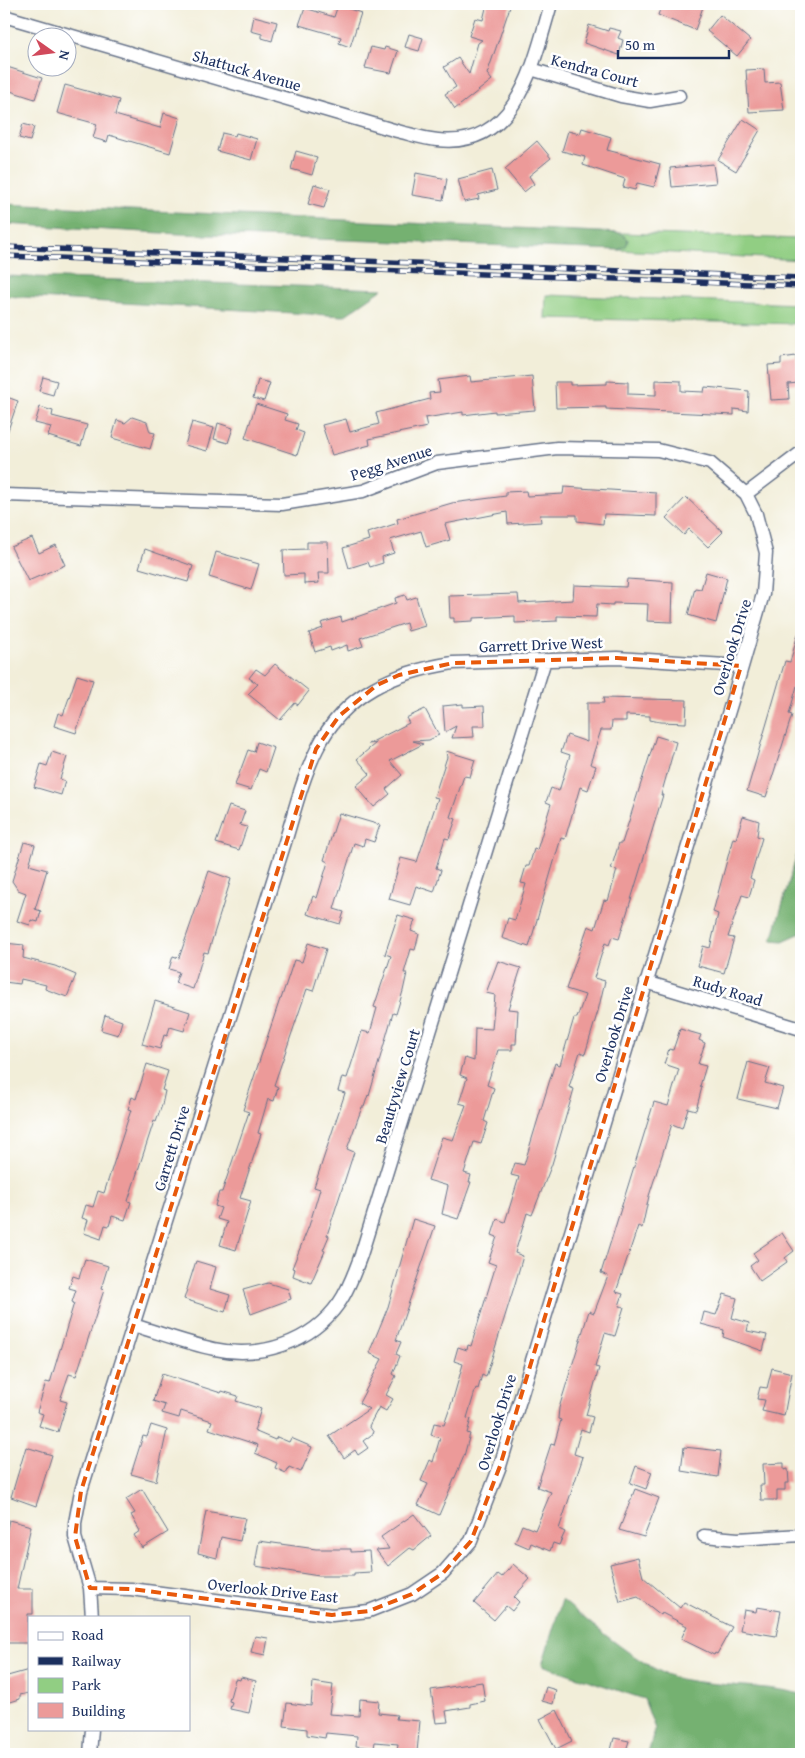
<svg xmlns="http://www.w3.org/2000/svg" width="805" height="1758" font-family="'Gentium Book Plus',serif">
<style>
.green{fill:#91ce83;stroke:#567e70}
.forest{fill:#74b171;stroke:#487068}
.building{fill:#ec9a99}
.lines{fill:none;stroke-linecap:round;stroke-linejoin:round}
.street-casing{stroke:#667289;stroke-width:15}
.street{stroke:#fff;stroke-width:12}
.rail-casing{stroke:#1b2f5e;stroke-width:5.5}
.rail{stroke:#fff;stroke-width:4;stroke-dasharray:11;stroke-linecap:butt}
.marked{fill:none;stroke:#e8590c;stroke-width:4;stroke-dasharray:10 6;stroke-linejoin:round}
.labels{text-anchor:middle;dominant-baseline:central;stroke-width:5;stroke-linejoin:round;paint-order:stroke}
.street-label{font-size:16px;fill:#1b2f5e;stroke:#fff}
</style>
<rect width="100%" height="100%" fill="#fff"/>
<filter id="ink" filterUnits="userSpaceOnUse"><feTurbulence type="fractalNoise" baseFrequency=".02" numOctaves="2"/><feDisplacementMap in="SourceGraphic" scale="10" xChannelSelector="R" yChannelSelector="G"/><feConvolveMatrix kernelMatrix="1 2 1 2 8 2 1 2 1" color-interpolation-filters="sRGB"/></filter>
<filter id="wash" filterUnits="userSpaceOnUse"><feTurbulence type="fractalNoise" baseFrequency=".0096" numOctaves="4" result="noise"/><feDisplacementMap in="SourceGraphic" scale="20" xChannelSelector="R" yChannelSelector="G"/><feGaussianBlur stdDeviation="1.12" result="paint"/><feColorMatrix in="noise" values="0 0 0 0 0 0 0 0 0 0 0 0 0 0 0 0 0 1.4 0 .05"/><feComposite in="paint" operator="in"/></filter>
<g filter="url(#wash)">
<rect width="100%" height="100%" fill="#f2eed9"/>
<path class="green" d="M621,233L801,239V260L618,250L626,246L628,240Z
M546,295L801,304V324L545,318Z"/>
<path class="forest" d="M4,204L621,233L628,240L626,246L618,250L179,234L4,224Z
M4,276L383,289L344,316L4,296Z
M801,840V933L783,941L772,940Z
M562,1600C591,1623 645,1671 680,1679C720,1687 761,1684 801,1694V1752L782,1754H648L655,1729L644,1699L542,1665Z"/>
<g id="blocks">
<path class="building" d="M487,4H511L487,74L492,80L455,109L445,94L456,87L444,67L458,58L469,74L478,43L482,40L469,36L475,18L483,20Z
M662,4H704L695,30L658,15Z
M338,5L361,13L350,47L339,43L341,37L299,25L305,8L334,17Z
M720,15L750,40L737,56L707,31Z
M254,16L277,22L272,41L262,38V34L251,31Z
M589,25L608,31L609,28L621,31L618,38L623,40L619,55L584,43Z
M409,34L423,38L419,51L405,47Z
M371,47L384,50L385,47L398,51L391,73L365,68Z
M4,66L42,78L35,99L4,89Z
M764,69L765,83L780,82L784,110L749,112L746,70Z
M65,85L119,100L115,115L160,128L164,113L180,118L170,153L109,135L107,142L93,138L97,124L57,113Z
M743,119L760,130L736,171L718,160Z
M23,124L34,127L30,141L19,138Z
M582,128L611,137L607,150L660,164L654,187L637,183L635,190L623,187L625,179L583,165L585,157L562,151L568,131L580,134Z
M222,133L235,136L236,133L257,139L251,160L217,151Z
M537,141L551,158L529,176L534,184L524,192L505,169Z
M296,151L317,157L312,175L291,169Z
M713,164L716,183L672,187L670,168Z
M492,170L497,190L478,195L479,199L464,202L458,179Z
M416,173L447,179L443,200L412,195Z
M314,184L330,189L324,208L308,204Z
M796,356L798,383L788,384L789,399L771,400L768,365L781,364V358Z
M470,376L471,382L532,376L535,410L495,413V411L463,415V412L425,418L427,427L369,439L370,445L332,455L322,425L346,419L350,432L379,424L376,413L430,399L429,393L440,392L438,380Z
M43,377L57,381L53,395L39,391Z
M258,380L270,383L264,401L253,398Z
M656,380L681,381V391L704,392L705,387L749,391L748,411L734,409V415L606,409V407L556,408L555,382H570V385L607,384V381L628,382V394L656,395Z
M4,396L18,401L6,436H4Z
M256,404L287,414L285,420L298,424L296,430L304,433L297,455L245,438Z
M40,407L53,411L52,416L87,425L81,446L48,436L51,427L35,423Z
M132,417L147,422L150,432L155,433L150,449L112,438L117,420L125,423Z
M192,422L214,428L207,451L185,445Z
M218,423L233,428L228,443L214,439Z
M564,487L656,493V516L604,514L603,524L577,521V515H540L541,522L508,524L507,512L445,524L450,540L426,547L421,531L390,540L394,553L382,557L383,563L370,567L368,562L349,568L343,548L369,540L367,533L398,523L397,519L452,503L506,496V492L526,491L527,496L563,494Z
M686,497L723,532L708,547L689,529L684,535L666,518Z
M32,538L39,553L56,545L65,565L28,581L11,547Z
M307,542H328L329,573H318L319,583L304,584V574L284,575L283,550L307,549Z
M145,549L193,566L188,582L139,568Z
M216,552L259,564L251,590L209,577Z
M706,572L727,578L716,623L688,615L695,588L701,589Z
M627,579L673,582L672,622L647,621L648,604L613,603V605L597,604L596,617L557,616V621L515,623V616L473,618V621L454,622V618H450L449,596L518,594L519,603L573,600L574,585L626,587Z
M405,595L407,600L416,597L425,626L408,631L406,623L360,638L363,646L348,651L347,645L331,651L330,647L315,652L309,633L323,628L321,623L341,617L342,622L371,612L396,603L395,598Z
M798,634L801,635V688L797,686L789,714L792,715L766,797L747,791L785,661L790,662Z
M275,664L309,691L298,705L295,703L280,720L248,694L258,684L249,678L256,669L265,675Z
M77,675L93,680L76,733L54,726L58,713L63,715Z
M603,698L687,700L686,723L660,722L650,720V716L626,715V721H612L611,730H601L590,764L596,766L588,790L580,787L565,839L561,838L529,947L502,938L508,918L515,920L526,884L521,883L526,866H529L534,849L537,850L551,804L546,802L551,788L559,791L570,755L561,752L567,735L587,742V703H604Z
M463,704V707L484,706L485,726H473L474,737L452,738L456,726L445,732L443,706Z
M425,709L439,735L429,740L413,741L423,744L390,761L402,775L386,789L390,794L374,807L356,786L370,774L357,759L376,743L368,744L409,723L406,718Z
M656,736L676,742L661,795H663L619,939L612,937L609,945L605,943L594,978L605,981L598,1011L585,1054L580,1052L569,1087L574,1089L552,1164L532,1215L527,1213L515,1253L523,1256L515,1284L486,1377L482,1375L478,1389L476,1388L467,1418L471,1419L467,1433L470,1434L464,1456L439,1515L418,1505L428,1484L421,1481L430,1460L433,1462L440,1438L431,1435L434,1423L444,1425L453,1399L463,1364L454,1361L458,1347L467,1350L468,1345L471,1346L496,1265L488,1262L497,1237L492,1235L497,1219L505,1222L519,1177L511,1175L515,1163L524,1165L555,1063L560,1065L574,1018H577L585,995L566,989L588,926L595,929L604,900L608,901L617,870L611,869L619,843H622Z
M257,742L274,748L266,772L259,769L251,790L235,785L248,750L254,752Z
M446,751L475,760L470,777L464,776L450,817L456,819L449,839L445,838L436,868L441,870L434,892L416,886L410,905L389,899L401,858L417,862L438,798L434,797L447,757Z
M52,752L67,757L60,779L65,781L61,795L34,787L41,764L47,766Z
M229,806L245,811L240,825L247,827L239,850L216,843Z
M339,813L380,825L374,842L365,839L363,846L354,843L334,909L344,912L340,924L307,914L313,896L317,898L328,862L324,860Z
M743,816L759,821L757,836L762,838L750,878L754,880L749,897L742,895L728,937L734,938L724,973L698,966L703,946L710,948L718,914L713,912L733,838L736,839Z
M24,842L35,845L29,865L47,870L35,909L41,911L38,922L31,920L30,925L17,921L26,893L18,890L12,881Z
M209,871L231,879L208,953L204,952L193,989L175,983L179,972L169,969L173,956L179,958Z
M398,915L415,920L411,931L419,934L415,950L411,949L404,973H407L403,991L396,1014L393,1013L369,1096L368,1095L364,1107H362L347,1149L354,1152L327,1235L329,1236L323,1250L325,1251L311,1283L293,1276L295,1269L292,1268L309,1226L320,1189L314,1187L345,1093L338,1091L342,1077L347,1078L362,1031L370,1033L377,1008L374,1007L391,956L385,954Z
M4,943L24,945L23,958L55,966L76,975L67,997L45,989L46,985L21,979L20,984L4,982Z
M308,943L326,949L313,991L307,989L274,1085L278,1087L274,1101L268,1099L258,1133L261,1134L240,1198L251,1201L236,1250L220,1245L227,1222L217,1219L221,1208L215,1206L219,1192H222L249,1112L243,1110L280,999H281L294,960L302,962Z
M498,961L521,968L508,1009L518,1010L516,1044H512V1050H498L487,1085L494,1088L484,1121L488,1123L481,1144L474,1142L464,1173L471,1175L469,1182H471L458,1219L442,1214L448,1186L428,1180L442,1137L453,1140L466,1105L459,1103L467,1078L460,1075L465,1058L474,1061L475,1028L492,1029L495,995L486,993Z
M155,1001L190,1012L184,1031L170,1027L167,1036L164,1035L160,1049L142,1044Z
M105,1015L122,1021L118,1035L101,1030Z
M680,1029L701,1035L699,1040L705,1043L698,1064L706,1066L700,1086L702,1087L696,1110L688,1108L682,1128L672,1124L649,1196L642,1228L638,1226L616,1292L623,1294L619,1306L624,1307L615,1336L605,1333L595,1367L599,1368L586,1415L593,1417L589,1432L581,1429L574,1454L583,1457L559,1529L565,1532L559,1545L553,1543L550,1551L531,1543L529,1548L515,1542L522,1525L535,1530L551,1492L537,1487L551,1444L554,1445L561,1420L558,1419L559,1408L589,1311L594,1313L608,1276L601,1273L654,1102L668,1106L679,1069L664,1064L669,1049L673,1050Z
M748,1062L770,1068L765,1083L783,1088L777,1108L738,1099Z
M147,1064L168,1071L162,1090L165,1091L162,1105L156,1122L154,1121L128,1201L131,1202L125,1220L112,1216L109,1226L105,1225L101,1239L84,1233L88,1220L82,1218L86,1205L93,1207L98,1191L104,1193L131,1110L128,1109L132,1097L136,1099Z
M413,1219L435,1226L396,1340L401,1342L396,1354L400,1356L393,1374L396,1376L386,1395L393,1399L386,1411L379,1407L369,1426L374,1433L363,1441L368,1448L358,1455L355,1450L344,1458L329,1436L369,1409L359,1403L382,1359L369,1353L388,1307Z
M782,1233L794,1251L785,1258L787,1262L760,1281L750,1266L758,1260L753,1253Z
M85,1259L108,1266L101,1289L104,1290L76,1376L69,1374L60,1400L67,1402L58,1432L39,1426L43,1414L37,1412L46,1382L50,1383L74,1303L72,1302L76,1290L69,1288L73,1276L79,1278Z
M196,1261L216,1267L210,1289L230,1295L225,1312L184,1299Z
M268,1283L288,1289L291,1299L251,1314L243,1290Z
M724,1294L737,1298L732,1318L749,1323L747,1331L767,1335L763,1351L723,1337L724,1330L701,1324L704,1312L716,1315Z
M772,1368L792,1373L784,1416L762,1411L765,1400L757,1399L760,1387L767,1388Z
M162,1374L221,1393L222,1391L238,1396L236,1401L261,1409L254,1431L275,1440L277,1437L289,1442L291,1438L312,1447L301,1472L289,1467L286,1473L275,1468L277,1463L255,1453L258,1445L209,1429L212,1421L181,1411L179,1418L162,1413L165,1405L153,1401Z
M151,1425L167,1430L156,1481L131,1474L143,1436L147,1437Z
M26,1447L52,1455L36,1506L11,1497Z
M684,1447L721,1451L718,1477L681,1471Z
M784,1463V1470L788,1469L789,1483H785V1490H777V1500H761L760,1485H764L763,1464Z
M636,1466L652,1472L646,1489L630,1483Z
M142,1489L168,1532L142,1548L134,1535L140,1531L131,1515L135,1513L126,1499Z
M635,1489L659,1498L644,1537L619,1530Z
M206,1511L245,1518L240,1541L221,1537L217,1558L198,1553Z
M414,1514L431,1536L414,1550L410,1548L388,1566L376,1550L389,1549L381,1537Z
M9,1520L31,1526L17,1589H33V1614H28V1643H4V1542Z
M259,1541L316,1549H351V1552L369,1551L371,1572L354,1573V1576H319L255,1566Z
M638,1557L643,1577L680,1608L684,1602L732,1627L717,1654L715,1653L714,1655L681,1639L687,1626L662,1613L661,1615L638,1597L620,1602L610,1564Z
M513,1564L530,1579L514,1597L519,1602L512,1611L506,1606L494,1620L474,1603L498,1574L502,1577Z
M757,1607L781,1611L776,1636L740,1630L744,1610L756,1612Z
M255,1636L268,1638L265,1655L251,1652Z
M29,1670V1693L20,1695V1699L4,1704V1677Z
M241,1677L256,1681L249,1713L230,1709L232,1702L229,1701L235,1679L240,1680Z
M313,1682L333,1685L329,1714L359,1716L360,1699L379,1701L378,1713L397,1715L396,1719L420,1721L417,1752L397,1750L398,1744L375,1742L374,1748L356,1746L357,1736L326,1733L325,1738L307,1735V1729L284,1726L287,1703L311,1706Z
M482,1682L485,1701L470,1704V1707L446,1711L448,1722L436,1723L431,1690Z
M546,1687L556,1690L553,1704L542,1701Z
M557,1710L572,1741L556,1749L540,1719Z
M614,1738L629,1741L625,1754L611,1750Z"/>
</g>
</g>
<g filter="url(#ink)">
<use href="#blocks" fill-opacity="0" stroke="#667289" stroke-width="1"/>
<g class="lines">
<defs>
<path id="street" d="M4,16L397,131C410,134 424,139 438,140C518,149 534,61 551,4
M531,69L621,96L650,101L679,96
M746,494L799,454
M4,495L282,504L363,491L437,463L557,448L658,450L710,463L746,494L756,514L766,553L763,594L735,691L500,1466L471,1541L443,1573L412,1594L369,1611L332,1615L131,1589L90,1588
M646,982L801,1029
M133,1325C160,1333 186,1343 214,1349C260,1359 311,1343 339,1303C349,1289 355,1271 361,1255L545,660
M704,1536L738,1539L801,1535
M92,1617L90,1588L75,1537V1523L81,1491L286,839C295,809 303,777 317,749C344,693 395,672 453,663L617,658L741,666
M90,1754L92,1729"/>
</defs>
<use href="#street" class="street-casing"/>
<use href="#street" class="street"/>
<defs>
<path id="rail" d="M4,247L801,278
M4,256L801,286"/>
</defs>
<use href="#rail" class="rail-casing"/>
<use href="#rail" class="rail"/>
</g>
</g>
<path class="marked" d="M617,658L741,666L500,1466L471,1541L443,1573L412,1594L369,1611L332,1615L131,1589L90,1588L75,1537L81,1491L316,749L339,716L377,685L399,675L453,663Z"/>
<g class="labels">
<g class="street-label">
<text transform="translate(247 70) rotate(16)">Shattuck Avenue</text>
<text transform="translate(595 70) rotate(15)">Kendra Court</text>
<text transform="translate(391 462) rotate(-18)">Pegg Avenue</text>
<text transform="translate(541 644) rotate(-2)">Garrett Drive West</text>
<text transform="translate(731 647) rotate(-73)">Overlook Drive</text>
<text transform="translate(728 990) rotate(17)">Rudy Road</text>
<text transform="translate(613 1034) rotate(-73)">Overlook Drive</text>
<text transform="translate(397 1086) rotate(-73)">Beautyview Court</text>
<text transform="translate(171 1148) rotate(-73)">Garrett Drive</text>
<text transform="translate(496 1422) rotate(-73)">Overlook Drive</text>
<text transform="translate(273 1590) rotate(6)">Overlook Drive East</text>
</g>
</g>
<rect width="805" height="1758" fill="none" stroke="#fff" stroke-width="20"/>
<rect x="28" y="1616" width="162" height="115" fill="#ffffff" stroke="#a4acbf"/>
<rect x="38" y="1632" width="25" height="8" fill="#ffffff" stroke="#a4acbf"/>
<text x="72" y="1640" font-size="15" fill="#1b2f5e">Road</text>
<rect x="38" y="1657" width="25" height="8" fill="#1b2f5e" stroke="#a4acbf"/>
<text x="72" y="1666" font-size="15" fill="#1b2f5e">Railway</text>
<rect x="38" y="1678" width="25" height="15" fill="#91ce83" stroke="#a4acbf"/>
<text x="72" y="1690" font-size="15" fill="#1b2f5e">Park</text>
<rect x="38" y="1703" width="25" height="15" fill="#ec9a99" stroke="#a4acbf"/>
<text x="72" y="1716" font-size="15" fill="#1b2f5e">Building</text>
<g transform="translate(52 52) rotate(104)"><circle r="24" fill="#ffffff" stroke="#a4acbf"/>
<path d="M0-4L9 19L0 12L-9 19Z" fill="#d1495b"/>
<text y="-8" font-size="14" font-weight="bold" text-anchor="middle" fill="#1b2f5e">N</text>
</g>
<path d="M618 50v8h111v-8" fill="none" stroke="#1b2f5e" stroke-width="2.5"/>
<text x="625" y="50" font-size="15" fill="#1b2f5e" stroke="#ffffff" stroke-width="4" paint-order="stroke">50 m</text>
</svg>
